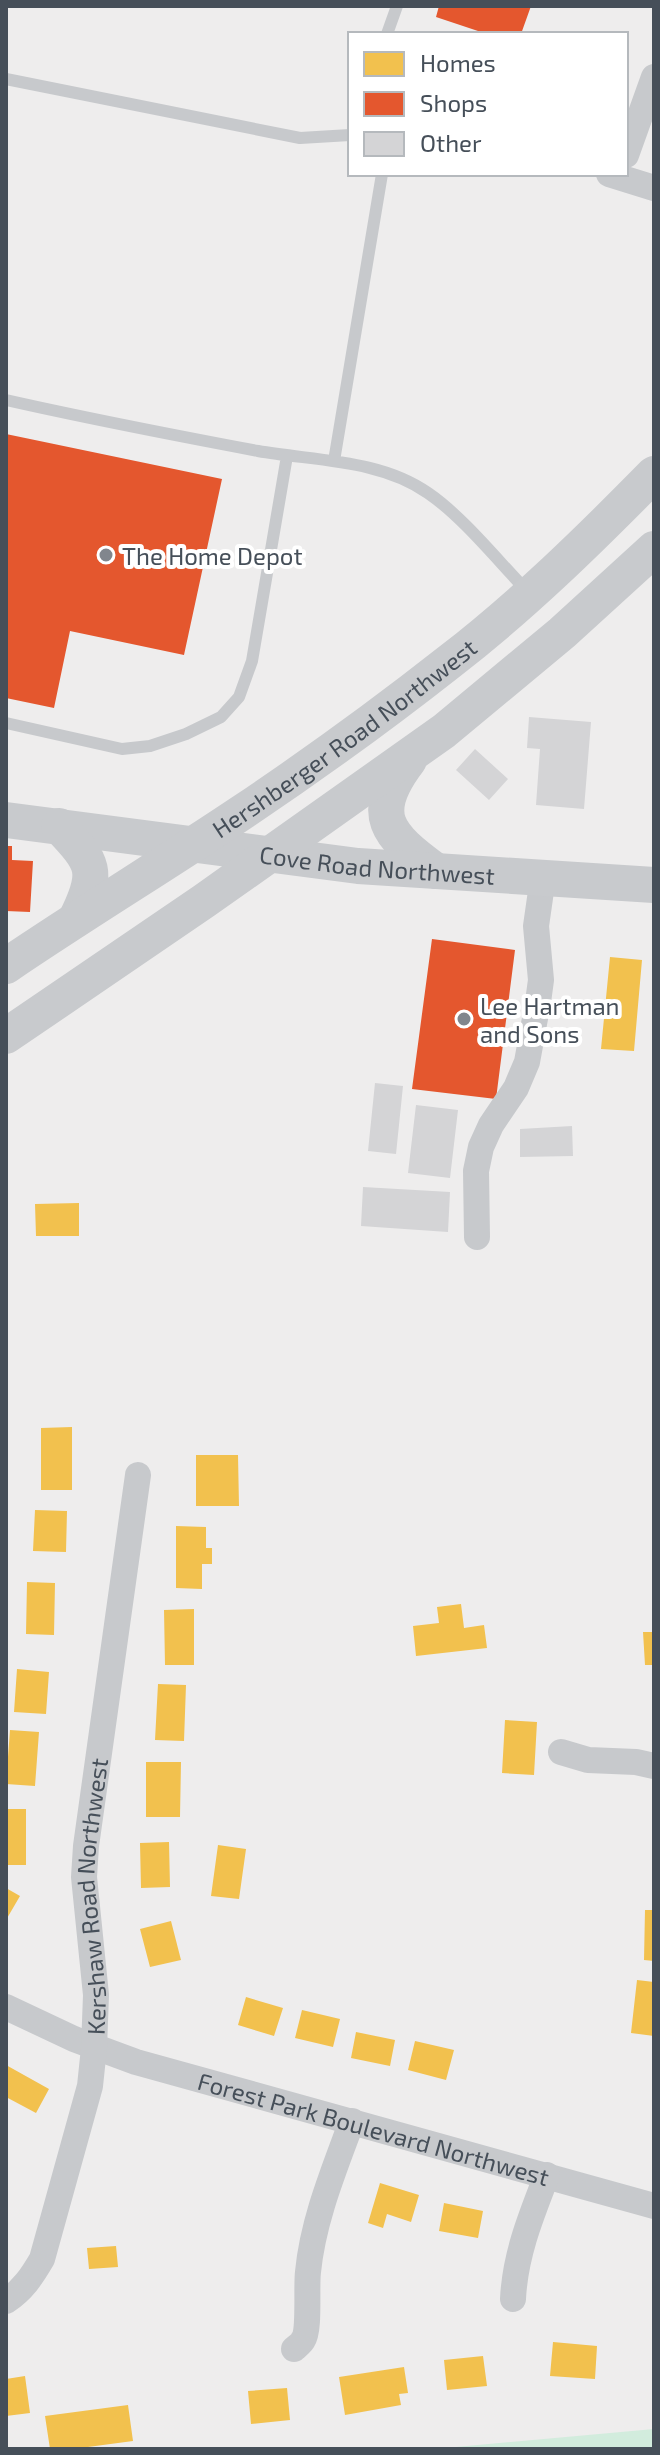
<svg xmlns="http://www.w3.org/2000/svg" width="660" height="2455" font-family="'Exo 2',sans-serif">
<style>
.green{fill:#d2ecdd}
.homes{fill:#f2c14e}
.shops{fill:#e4572e}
.building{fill:#d4d4d6}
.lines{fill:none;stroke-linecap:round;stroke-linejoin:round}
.lane{stroke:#c7c9cc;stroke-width:12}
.street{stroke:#c7c9cc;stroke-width:26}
.secondary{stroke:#c8cacd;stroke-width:36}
.poi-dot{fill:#81868d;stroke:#fff;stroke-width:3}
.labels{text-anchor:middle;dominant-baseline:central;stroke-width:8;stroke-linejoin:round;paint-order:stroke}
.poi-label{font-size:24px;fill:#464f59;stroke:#fff;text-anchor:start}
.street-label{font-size:24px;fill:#464f59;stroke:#fff}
</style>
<rect width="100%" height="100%" fill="#eeeded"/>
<path class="green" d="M654,2429V2449H434Z"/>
<path class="homes" d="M610,957L642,960L634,1051L601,1049Z
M79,1203V1236H36L35,1204Z
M72,1427V1490H41V1428Z
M196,1455H238L239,1506H196Z
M35,1510L67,1511L66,1552L33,1551Z
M176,1526L206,1527V1548H212V1564H202V1589L176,1588Z
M27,1582L55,1583L54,1635L26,1634Z
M461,1604L464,1628L484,1625L487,1648L416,1656L413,1626L439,1623L437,1607Z
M194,1609V1665H165L164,1610Z
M643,1632H654V1665H645Z
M17,1669L49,1672L46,1714L14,1712Z
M158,1684L186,1685L184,1741L155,1740Z
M505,1720L537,1722L534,1775L502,1773Z
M10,1730L39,1732L35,1786L6,1784Z
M146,1762H181L180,1817H146Z
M6,1809H26V1865H6Z
M169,1842L170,1887L141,1888L140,1843Z
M218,1845L246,1849L239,1899L211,1896Z
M6,1888L20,1896L6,1920Z
M645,1910H654V1961L644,1960Z
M171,1921L181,1960L150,1967L140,1929Z
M637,1980L654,1982V2036L631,2033Z
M246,1997L283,2008L274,2036L238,2025Z
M302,2010L340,2019L333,2047L295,2038Z
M356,2032L395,2040L390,2066L351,2058Z
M415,2041L454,2050L446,2080L408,2070Z
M6,2065L49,2089L36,2113L6,2097Z
M380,2183L419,2195L411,2222L387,2214L383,2228L368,2223Z
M444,2203L483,2211L478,2238L439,2231Z
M116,2246L118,2267L89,2269L87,2248Z
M553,2342L597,2346L595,2379L550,2376Z
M483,2356L487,2386L447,2390L444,2360Z
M404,2367L408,2393L399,2394L401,2405L345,2415L339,2377Z
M25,2376L30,2413L6,2416V2379Z
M287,2388L290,2420L251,2424L248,2391Z
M128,2405L133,2441L73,2449H50L45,2416Z"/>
<path class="shops" d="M439,6H531L521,34H487L436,17Z
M6,434L222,479L184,655L70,631L54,708L6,698Z
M6,846H12V860L33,861L30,912L6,911Z
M432,939L515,950L496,1099L412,1089Z"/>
<path class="building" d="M529,717L591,722L584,809L536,805L540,749L527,748Z
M475,749L508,779L489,800L456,770Z
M375,1083L403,1086L396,1154L368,1151Z
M416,1105L458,1110L450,1178L408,1173Z
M572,1126L573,1156L520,1157V1129Z
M363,1187L450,1192L448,1232L361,1226Z"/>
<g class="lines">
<path class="lane" d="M387,34L397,6
M6,79L300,138L350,135
M6,400C90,419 173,435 258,451C314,461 380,459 428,493C463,517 498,561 528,592
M334,461L382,174
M6,723L122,749L150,746L186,734L221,717L239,697L252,661L287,456"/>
<g class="street">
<path d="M626,155L654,77"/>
<path d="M609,174L654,188"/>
<path d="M477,1237L476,1171L481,1147L491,1125L516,1088L527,1062L538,1002L541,980L536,926L543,877"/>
<path d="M561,1752L588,1760L636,1762L654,1766"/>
<path id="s1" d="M6,2007L74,2039L136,2062L654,2206"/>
<path d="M513,2299C515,2255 531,2216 547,2175"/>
<path id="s2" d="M6,2301C23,2290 32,2276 42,2259L90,2086L94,2048L96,1995L84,1877L86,1846L138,1475"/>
<path d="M294,2349C296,2347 302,2343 303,2340C310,2330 306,2287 308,2272C313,2220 334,2170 352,2121"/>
</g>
<g class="secondary">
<path d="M409,760C367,815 387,835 436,871"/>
<path id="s3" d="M6,820L358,866L654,885"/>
<path d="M59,826C94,863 100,871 76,919"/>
<path id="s4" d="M6,966C84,913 165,864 244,811C314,764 383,714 449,662C523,605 589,540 654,474"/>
<path d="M6,1036L204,901L444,731L562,633L654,549"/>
</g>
</g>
<g class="poi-dot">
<circle cx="106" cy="555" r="8"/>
<circle cx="464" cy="1019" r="8"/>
</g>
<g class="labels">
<g class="poi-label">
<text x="122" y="555">The Home Depot</text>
<text x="480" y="1005">Lee Hartman<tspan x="480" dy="28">and Sons</tspan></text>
</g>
<g class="street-label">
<text stroke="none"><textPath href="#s4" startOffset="408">Hershberger Road Northwest</textPath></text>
<text stroke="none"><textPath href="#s3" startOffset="374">Cove Road Northwest</textPath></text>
<text stroke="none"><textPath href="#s2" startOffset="426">Kershaw Road Northwest</textPath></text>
<text stroke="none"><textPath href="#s1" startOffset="388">Forest Park Boulevard Northwest</textPath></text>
</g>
</g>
<rect width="660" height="2455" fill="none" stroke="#464f59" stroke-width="16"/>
<rect x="348" y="32" width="280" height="144" fill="#ffffff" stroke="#b5b9bd" stroke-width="2"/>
<rect x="364" y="52" width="40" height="24" fill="#f2c14e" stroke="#b5b9bd" stroke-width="2"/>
<text x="420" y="72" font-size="24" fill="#464f59">Homes</text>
<rect x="364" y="92" width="40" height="24" fill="#e4572e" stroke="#b5b9bd" stroke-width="2"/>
<text x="420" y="112" font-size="24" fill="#464f59">Shops</text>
<rect x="364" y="132" width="40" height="24" fill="#d4d4d6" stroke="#b5b9bd" stroke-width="2"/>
<text x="420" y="152" font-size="24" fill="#464f59">Other</text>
</svg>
